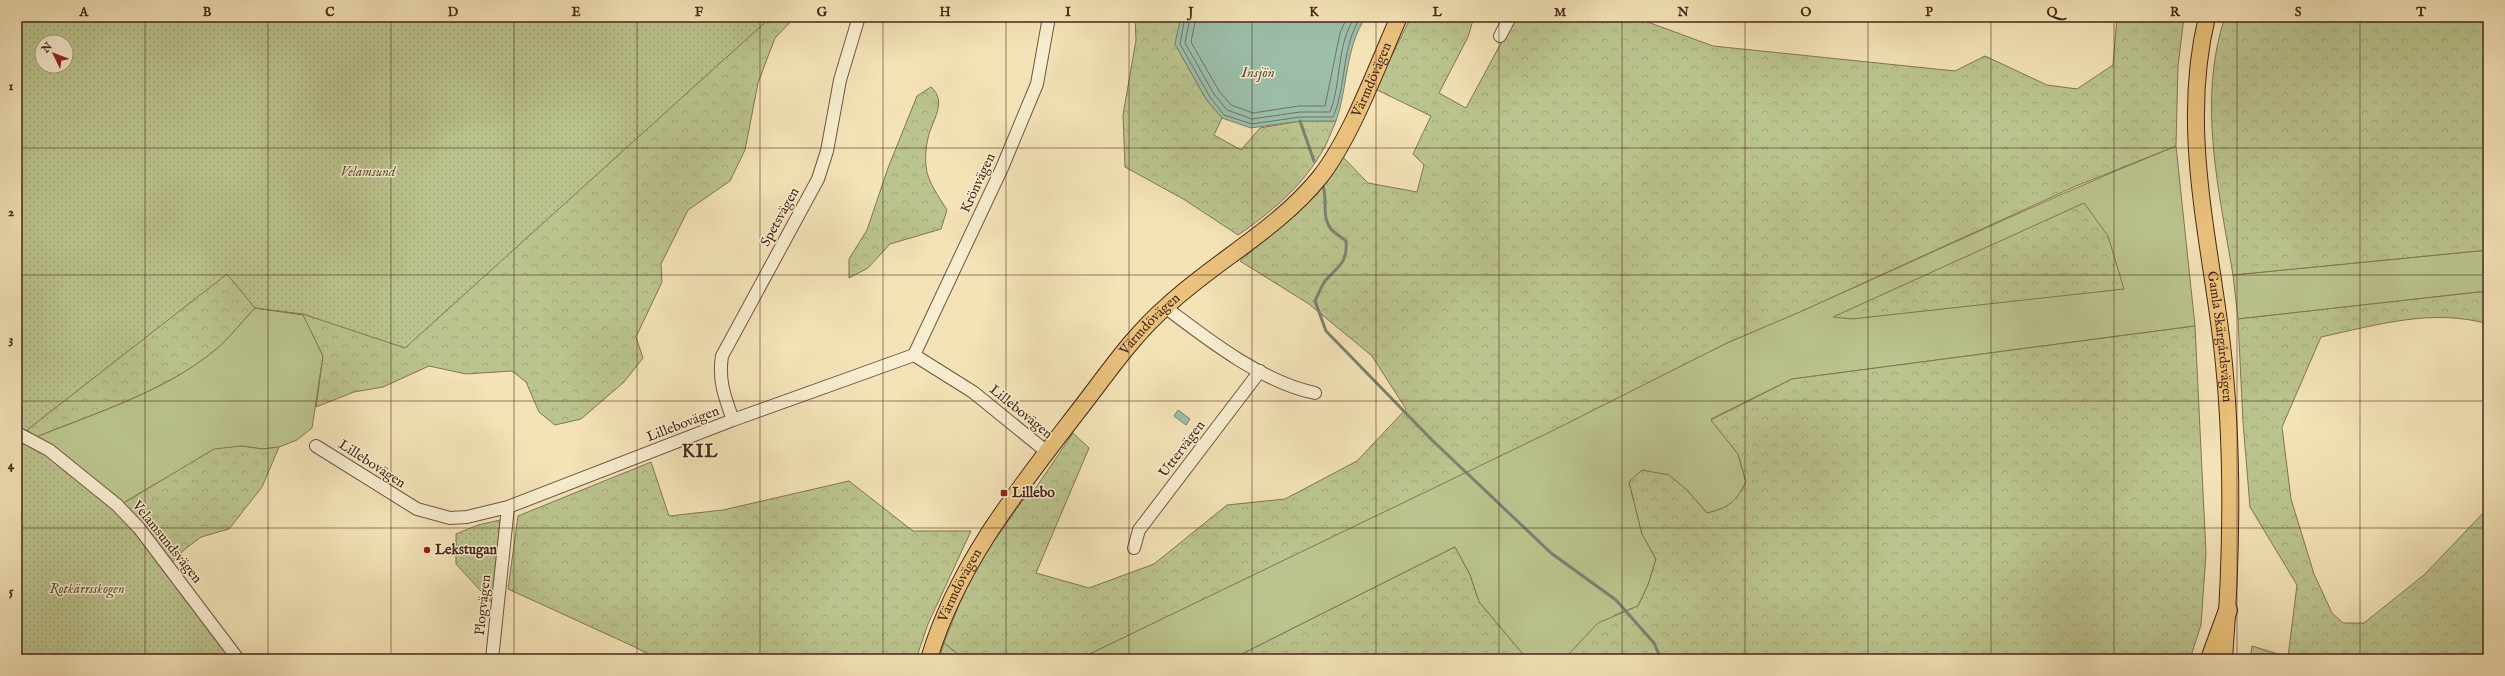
<svg xmlns="http://www.w3.org/2000/svg" width="2505" height="676" font-family="'IM FELL English',serif">
<style>
.grass{fill:#bbc48e;stroke:#827553}
.forest{fill:url(#forest-crowns);stroke:#827553;fill-rule:evenodd}
.park{fill:url(#park-dots);stroke:#827553;fill-rule:evenodd}
.water{fill:#9cbeab;stroke:#7b8170}
.lines{fill:none;stroke-linecap:round;stroke-linejoin:round}
.shore{stroke:#727262;stroke-width:1}
.stream{stroke:#7b8170;stroke-width:3}
.minor-casing{stroke:#745540;stroke-width:14}
.major-casing{stroke:#492618;stroke-width:18}
.highway-casing{stroke:#492618;stroke-width:20}
.minor{stroke:#f7edd0;stroke-width:12}
.major{stroke:#eac27c;stroke-width:16}
.highway{stroke:#eac27c;stroke-width:18}
.grid{fill:none;stroke:#492618;stroke-width:1;stroke-opacity:0.55}
.poi-dot{fill:#8f2418;stroke:#f7edd0;stroke-width:1.5}
.labels{text-anchor:middle;dominant-baseline:central;stroke-width:3;stroke-linejoin:round;paint-order:stroke}
.street-label{font-size:14px;fill:#492618;stroke:#f7edd0}
.park-label{font-size:14px;font-style:italic;fill:#664e36;stroke:#f7edd0}
.poi-label{font-size:14px;font-weight:bold;fill:#492618;stroke:#f7edd0;text-anchor:start}
.water-label{font-size:15px;font-style:italic;fill:#5e4c3d;stroke:#f7edd0}
.district-label{font-size:18px;font-weight:bold;letter-spacing:1px;fill:#492618;stroke:#f7edd0}
.neatline{fill:none;stroke:#492618;stroke-width:1.5}
.grid-label{font-size:13px;text-anchor:middle;font-weight:bold;fill:#492618}
</style>
<defs>
<pattern id="forest-crowns" width="20" height="18" patternUnits="userSpaceOnUse"><rect width="20" height="18" fill="#bbc48e"/><path d="M2 6a3 3 0 1 1 6 0M12 15a3 3 0 1 1 6 0" fill="none" stroke="#a2a87a"/></pattern>
<pattern id="park-dots" width="8" height="8" patternUnits="userSpaceOnUse"><rect width="8" height="8" fill="#bbc48e"/><path d="M2 2h.1M6 6h.1" fill="none" stroke="#a2a87a" stroke-width="1.8" stroke-linecap="round"/></pattern>
</defs>
<rect width="100%" height="100%" fill="#f3e3b7"/>
<filter id="stains"><feTurbulence type="fractalNoise" baseFrequency=".005" numOctaves="4"/><feColorMatrix values="0 0 0 0 .2 0 0 0 0 .09 0 0 0 0 .02 0 0 0 .5 -.17"/></filter>
<radialGradient id="worn" r=".72"><stop offset=".6" stop-color="#630" stop-opacity="0"/><stop offset="1" stop-color="#630" stop-opacity=".3"/></radialGradient>
<path class="grass" d="M2176,146L2195,326L1792,379L1711,419L1738,454L1746,482C1736,502 1729,508 1707,513L1686,489L1642,470L1629,482L1642,534L1656,559L1648,585L1638,606L1615,615L1564,659H1527L1479,602L1470,575L1455,547L1232,659H1079L1729,342C1879,279 2025,207 2176,146Z
M2488,250V291L2238,319L2233,275Z
M255,308L303,314L323,356L312,428L297,440L279,447L263,449L241,446L155,484L122,504L36,437C95,413 166,391 215,350C230,338 241,322 255,308Z
M944,643L964,659H939Z"/>
<path class="forest" d="M17,17H795L775,38L758,83L745,150L730,181L688,210L661,264L662,282L636,337L643,358L624,382L581,419L555,425L539,412L526,382L512,371L466,374L429,366L383,387L354,392L316,407L323,356L303,315L255,308C241,322 230,338 215,350C166,391 95,413 36,437L26,431L17,404ZM42,42H66V66H42Z
M1135,17H1181L1175,44L1206,99L1222,118L1214,135L1241,150L1260,128L1300,121H1336C1331,132 1327,145 1320,155C1301,187 1269,214 1238,235L1185,200L1125,167L1123,115L1136,40Z
M1411,17H1474L1468,37L1439,93L1466,108L1515,17H1634L1713,46L1955,71L1985,56L2047,85L2077,89L2113,65L2117,17H2184L2178,66L2176,146L2076,186L1800,312L1729,342L1550,432L1079,659H964L944,643L962,597L983,556L1023,500L1033,492L1073,433L1089,448L1036,573L1089,588L1154,564L1227,505L1285,499L1357,461L1406,409L1372,356L1309,304L1240,261L1304,206L1342,156L1368,183L1417,192L1424,165L1413,154L1431,116L1375,89Z
M2225,17H2488V250L2233,275C2219,191 2197,100 2225,17Z
M931,87C948,102 932,120 928,138C926,146 925,158 926,166C927,181 939,197 947,210L941,229L890,244L868,268L849,278V259L867,230L888,168L917,96Z
M2084,203L2108,236L2124,289L1852,319L1833,317Z
M2488,291V324C2433,308 2376,325 2321,337L2282,427L2291,499L2314,574L2332,613L2343,623H2364L2424,575L2488,508V659H2250L2252,646L2288,657L2297,585L2250,507L2243,422L2238,319Z
M2195,326L2206,553L2201,625L2190,659H1564L1598,623L1638,606L1648,585L1656,559L1642,534L1629,482L1642,470L1669,475L1686,489L1707,513C1728,508 1736,502 1746,482L1738,454L1711,420L1792,379Z
M241,446L263,449L279,447L262,487L229,529L201,537L185,549L170,565L122,504L214,449Z
M651,462L669,516L723,510L849,481L913,531H971L928,624L916,659H656L637,648L508,589L518,516Z
M1455,547L1470,575L1479,602L1527,659H1232Z"/>
<path class="park" d="M17,17H771L405,348L303,314L255,308L227,274L27,430L122,504L231,645L226,655L209,659H17ZM42,42H66V66H42Z
M500,520L492,603L456,564V534L478,525Z"/>
<path class="water" d="M1181,17H1366C1345,47 1348,87 1336,121H1300L1251,128L1222,118L1206,99L1175,44Z
M1178,410L1190,419L1186,425L1174,416Z"/>
<g class="lines">
<path class="shore" d="M1185,17L1180,44L1210,97L1224,115L1252,124L1300,117H1333C1347,85 1341,46 1361,17
M1190,17L1185,43L1214,94L1227,110L1252,119L1300,112H1330C1342,82 1336,44 1355,17
M1196,17L1191,42L1219,91L1231,105L1253,113L1299,106H1325L1340,33L1347,17"/>
<path class="stream" d="M1300,121L1314,161
M1323,186C1328,200 1321,217 1331,229C1335,234 1342,237 1346,241C1348,263 1338,266 1325,281C1321,287 1318,295 1315,301L1326,331L1432,440L1551,553L1616,600L1654,643L1661,659"/>
<defs>
<path id="minor" d="M1500,36L1510,17
M1165,307C1207,339 1262,382 1315,393
M914,355L1002,168L1037,84L1049,17
M733,420C725,398 718,380 722,356L818,179L827,151L840,80L858,20
M17,433L49,450L117,505L139,528L238,659
M316,446L417,509L450,518L467,517L508,507L733,420L914,355L973,392L1047,452
M1134,548L1139,530L1260,371
M492,659L508,507"/>
<g id="major">
<path id="s1" d="M2207,17C2180,127 2209,235 2222,345C2234,450 2232,554 2224,659"/>
<path id="s2" d="M929,659C957,564 1020,487 1079,410C1107,374 1133,335 1168,305C1217,260 1278,229 1320,177C1352,136 1377,66 1399,17"/>
</g>
<path id="highway" d="M2210,659L2228,610"/>
</defs>
<use href="#minor" class="minor-casing"/>
<use href="#major" class="major-casing"/>
<use href="#highway" class="highway-casing"/>
<use href="#minor" class="minor"/>
<use href="#major" class="major"/>
<use href="#highway" class="highway"/>
</g>
<path class="grid" d="M145,17V659M268,17V659M391,17V659M514,17V659M637,17V659M760,17V659M883,17V659M1006,17V659M1129,17V659M1252,17V659M1376,17V659M1499,17V659M1622,17V659M1745,17V659M1868,17V659M1991,17V659M2114,17V659M2237,17V659M2360,17V659M17,148H2488M17,275H2488M17,401H2488M17,528H2488"/>
<g class="poi-dot">
<rect x="1000" y="489" width="8" height="8" rx="2"/>
<circle cx="427" cy="550" r="4"/>
</g>
<g class="labels">
<g class="street-label">
<text stroke="none"><textPath href="#s2" startOffset="740">Värmdövägen</textPath></text>
<text transform="translate(978 183) rotate(-65)">Krönvägen</text>
<text transform="translate(780 217) rotate(-61)">Spetsvägen</text>
<text stroke="none"><textPath href="#s2" startOffset="404">Värmdövägen</textPath></text>
<text stroke="none"><textPath href="#s1" startOffset="322">Gamla Skärgårdsvägen</textPath></text>
<text transform="translate(1021 412) rotate(39)">Lillebovägen</text>
<text transform="translate(683 424) rotate(-21)">Lillebovägen</text>
<text transform="translate(1182 449) rotate(-53)">Uttervägen</text>
<text transform="translate(372 464) rotate(33)">Lillebovägen</text>
<text transform="translate(167 542) rotate(51)">Velamsundsvägen</text>
<text stroke="none"><textPath href="#s2" startOffset="80">Värmdövägen</textPath></text>
<text transform="translate(483 605) rotate(-84)">Plogvägen</text>
</g>
<g class="park-label">
<text x="368" y="172">Velamsund</text>
<text x="87" y="589">Rotkärrsskogen</text>
</g>
<g class="poi-label">
<text x="1012" y="493">Lillebo</text>
<text x="435" y="550">Lekstugan</text>
</g>
<g class="water-label">
<text x="1258" y="72">Insjön</text>
</g>
<g class="district-label">
<text x="700" y="452">KIL</text>
</g>
</g>
<rect width="2505" height="676" fill="none" stroke="#f3e3b7" stroke-width="44"/>
<g transform="translate(54 54) rotate(313)"><circle r="19" fill="#f7edd0" stroke="#b19d86"/>
<path d="M0-3L7 15L0 10L-7 15Z" fill="#8f2418"/>
<text y="-6" font-size="11" font-weight="bold" text-anchor="middle" fill="#492618">N</text>
</g>
<rect x="22" y="22" width="2461" height="632" class="neatline"/>
<g class="grid-label">
<text x="84" y="16">A</text>
<text x="207" y="16">B</text>
<text x="330" y="16">C</text>
<text x="453" y="16">D</text>
<text x="576" y="16">E</text>
<text x="699" y="16">F</text>
<text x="822" y="16">G</text>
<text x="945" y="16">H</text>
<text x="1068" y="16">I</text>
<text x="1191" y="16">J</text>
<text x="1314" y="16">K</text>
<text x="1437" y="16">L</text>
<text x="1560" y="16">M</text>
<text x="1683" y="16">N</text>
<text x="1806" y="16">O</text>
<text x="1929" y="16">P</text>
<text x="2052" y="16">Q</text>
<text x="2175" y="16">R</text>
<text x="2298" y="16">S</text>
<text x="2421" y="16">T</text>
<text x="11" y="90">1</text>
<text x="11" y="216">2</text>
<text x="11" y="343">3</text>
<text x="11" y="469">4</text>
<text x="11" y="595">5</text>
</g>
<rect width="100%" height="100%" filter="url(#stains)"/>
<rect width="100%" height="100%" fill="url(#worn)"/>
</svg>
